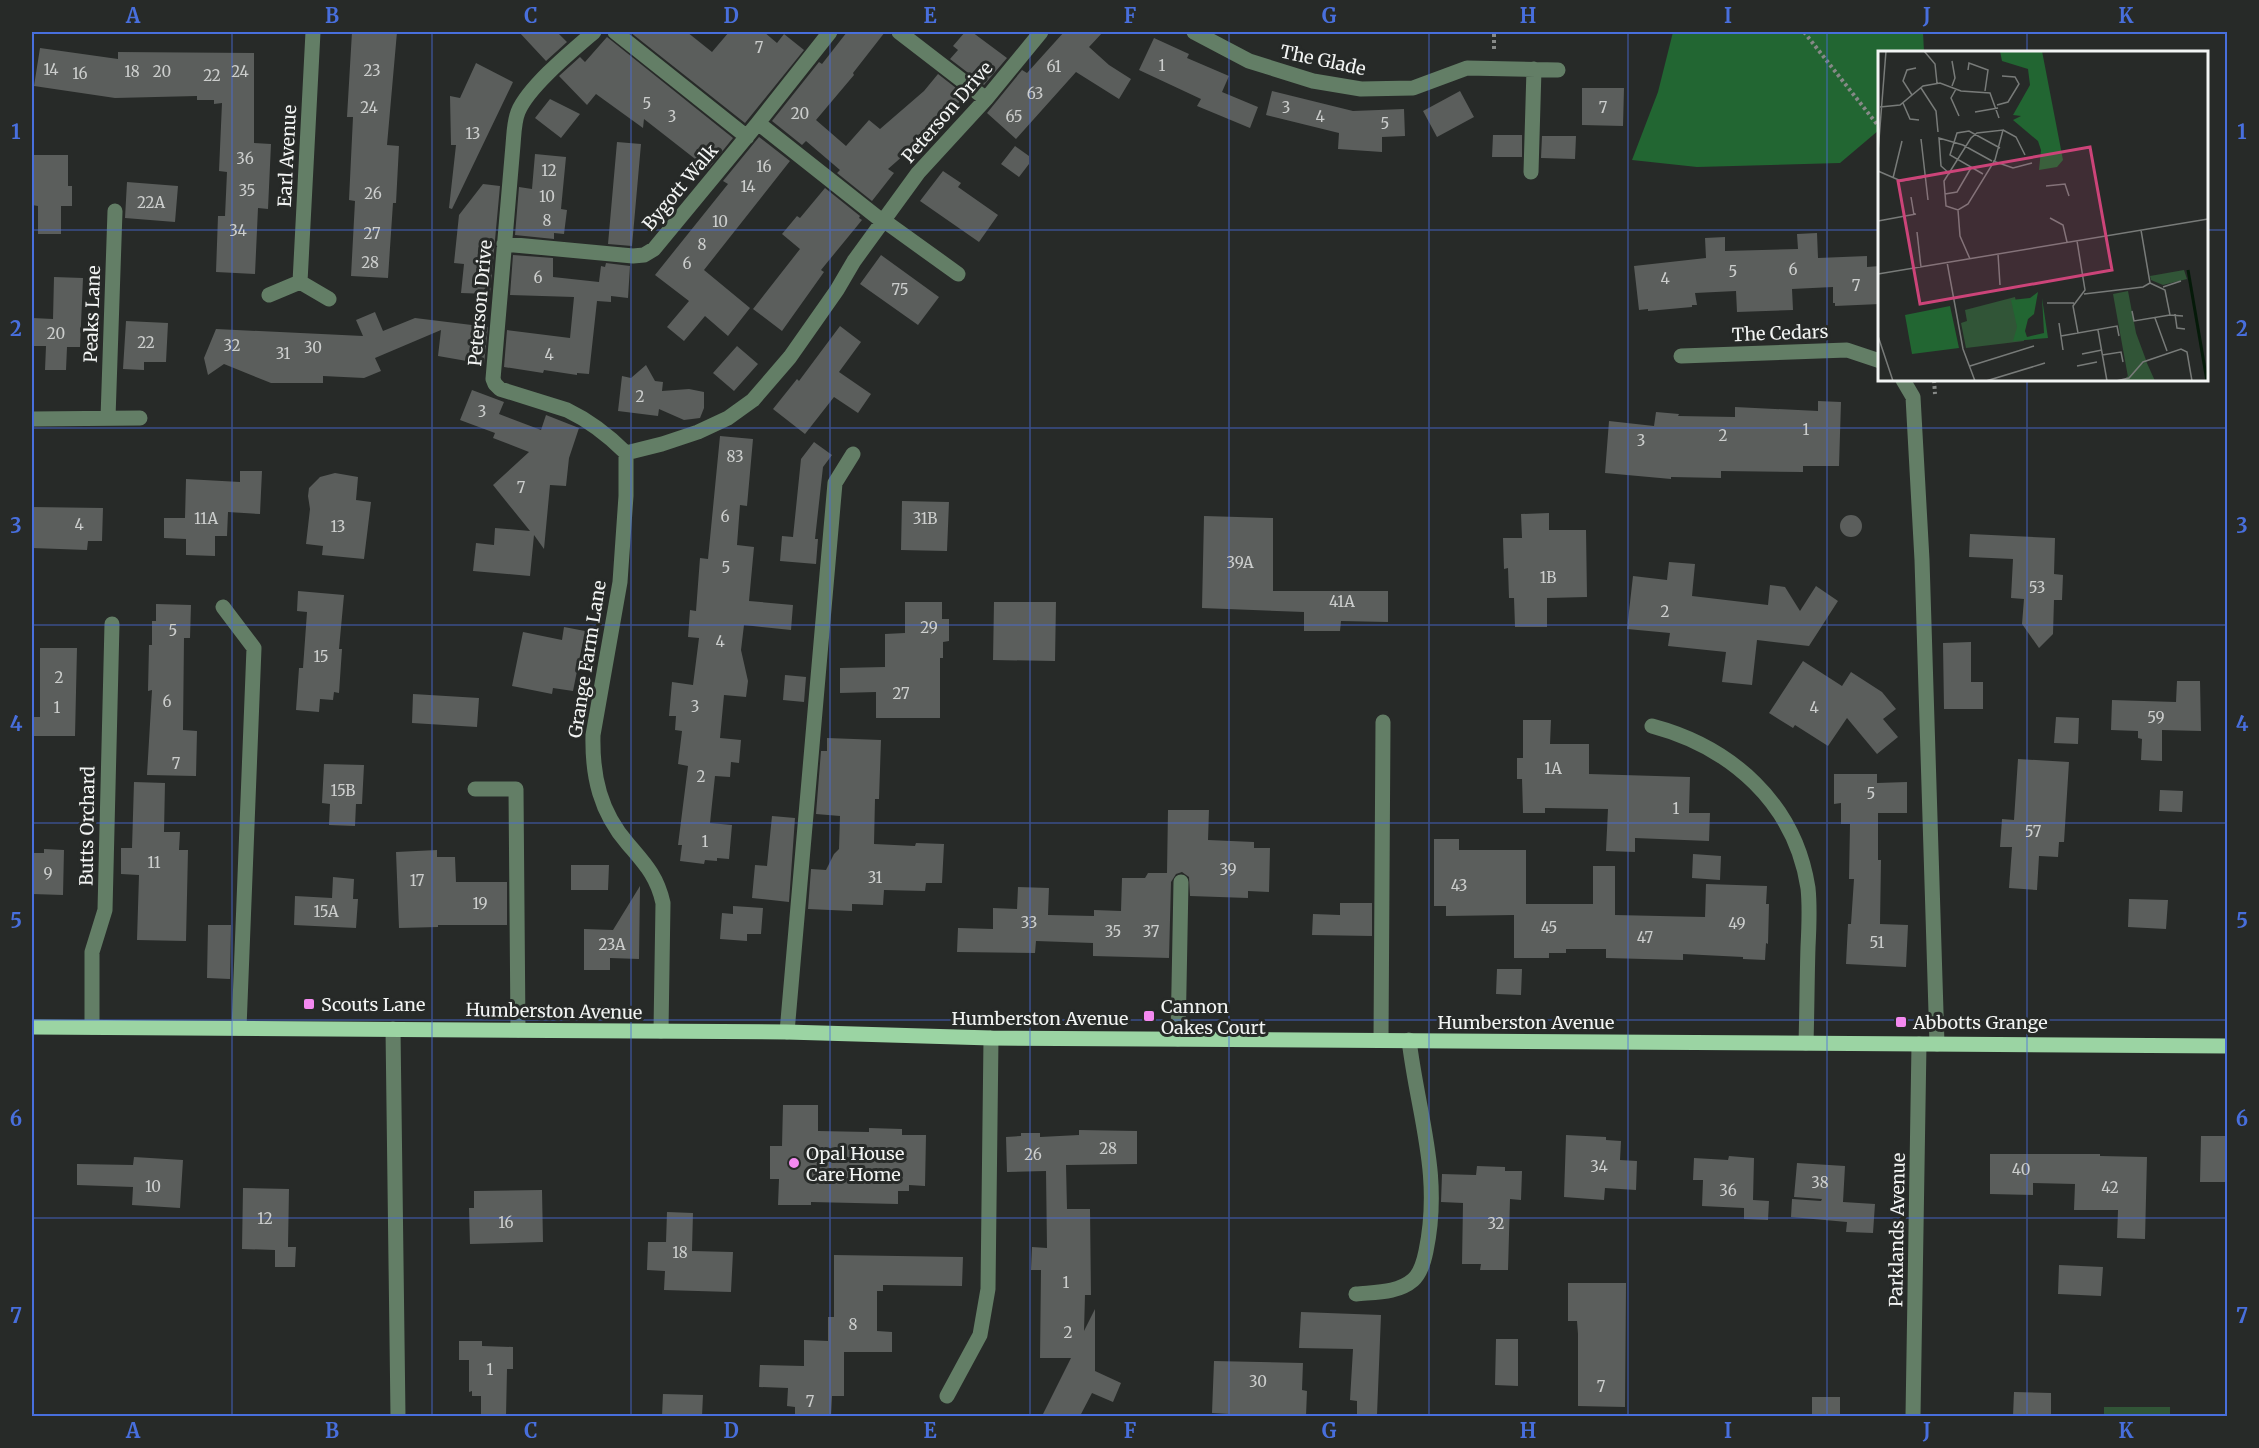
<svg xmlns="http://www.w3.org/2000/svg" width="2259" height="1448" font-family="Merriweather,serif">
<style>
.green{fill:#315537}
.forest{fill:#226632}
.building{fill:#5b5e5c}
.lines{fill:none;stroke-linecap:round;stroke-linejoin:round}
.path{stroke:#868987;stroke-width:4;stroke-dasharray:3 3;stroke-linecap:butt}
.minor{stroke:#637e66;stroke-width:15}
.major{stroke:#9bd4a3;stroke-width:15}
.grid{fill:none;stroke:#486fdd;stroke-width:1.5;stroke-opacity:0.55}
.poi-dot{fill:#f489f0;stroke:#272a28;stroke-width:2}
.labels{text-anchor:middle;dominant-baseline:central;stroke-width:6;stroke-linejoin:round;paint-order:stroke}
.number-label{font-size:15px;fill:#cccecd}
.street-label{font-size:18px;fill:#f2f4f3;stroke:#272a28}
.poi-label{font-size:18px;fill:#f2f4f3;stroke:#272a28;text-anchor:start}
.inset-river{fill:none;stroke:#051a09;stroke-width:3}
.inset-road{fill:none;stroke:#787b79;stroke-width:1.5}
.view{fill:#cc4479;fill-opacity:0.15;stroke:#cc4479;stroke-width:3}
.inset-edge{fill:none;stroke:#f2f4f3;stroke-width:3}
.neatline{fill:none;stroke:#486fdd;stroke-width:2}
.grid-label{font-size:20px;text-anchor:middle;font-weight:bold;fill:#486fdd}
</style>
<rect width="100%" height="100%" fill="#272a28"/>
<path class="green" d="M2104,1407H2170V1416H2104Z"/>
<path class="forest" d="M1673,32H1923L1924,52H1880L1879,130L1840,163L1697,167L1632,160L1658,92Z"/>
<path class="building" d="M352,32H397L387,145L399,146L396,203H393L388,278L351,276L355,201L349,200L353,117H347Z
M519,32H557L567,42L546,61Z
M630,32H687L712,52L729,32H764L777,43L784,34L804,50L745,123Z
M847,32H885L853,73L854,75L816,120L846,146L869,120L880,129L924,91L938,74L965,95L945,119L888,169L894,173L872,201L837,173L840,170L806,141L802,145L772,121L819,62L822,64Z
M965,32H972L1007,58L984,85L950,59L958,50L953,46Z
M1064,32H1103L1089,47L1109,65L1131,79L1119,99L1076,72L1016,139L987,113L1022,70L1027,73Z
M607,37L733,138L708,169L644,119L643,128L596,94L587,105L559,76L580,57L585,62Z
M1154,38L1189,54L1187,58L1229,76L1222,92L1258,107L1250,128L1197,106L1201,99L1139,70Z
M40,48L118,59V52L254,53V143L271,144L268,209L258,208L255,274L216,272L218,216H225L227,172L219,171L222,103L214,104V100H197V96L115,98L34,86Z
M476,63L513,82L452,209L449,208L456,145H451L450,96L460,98Z
M1582,88H1624L1623,126L1582,125Z
M1272,91L1353,111L1404,109L1405,136L1382,137V152L1338,149L1339,133L1266,115Z
M1460,91L1474,117L1437,137L1423,111Z
M550,99L580,114L561,138L535,118Z
M1493,135H1522V157H1492Z
M1542,136H1576L1575,159L1541,158Z
M759,137L790,161L704,270L750,308L728,336L705,316L684,341L667,327L689,301L655,275L728,184L723,181Z
M617,142L641,144L632,246L608,244Z
M1015,146L1029,156V164L1019,177L1001,164Z
M535,154L566,157L561,209L567,210L564,234L554,233V239L515,235L519,187L532,189Z
M34,155H68V186H72V206H61V234H38V206L32,205Z
M943,171L961,183L958,187L998,215L979,242L920,201Z
M127,182L178,186L175,222L125,218Z
M483,184L500,186L490,294L461,293L464,264L454,263L459,215Z
M825,188L860,216L859,218L862,220L821,270L824,272L782,331L753,309L800,249L782,234L797,216L800,218Z
M1817,233L1818,258L1867,256V267L1880,266V304L1835,306V303H1833V287L1792,289L1793,310L1737,312L1736,291L1695,293L1697,305H1692V307L1648,311V309L1639,310L1634,266L1706,258L1705,238L1725,237V251L1798,249L1797,234Z
M513,255L553,258V277L599,282L601,266L605,267L606,263L630,266L628,298L611,296V302L597,301L589,374L577,373V375L544,370L543,373L504,367L507,330L570,338L574,297L510,295Z
M881,255L939,297L918,325L860,284Z
M54,277L83,278L80,347H67L66,370H45L46,346H32V318L53,319Z
M375,312L383,331L415,318L488,327L484,364L438,356L441,330L375,358L381,371L364,378L323,376V383H271L224,364L208,375L204,358L216,329L363,336L356,320Z
M126,321L168,323L166,362H144V370L123,369Z
M840,326L861,342L839,372L871,394L858,413L834,397L805,434L773,409L797,379L799,381Z
M737,346L758,364L734,391L713,373Z
M646,365L655,381L663,382L662,391L689,389L704,392V408L700,418L684,420L659,409L658,416L618,411L622,376L631,378Z
M472,390L504,402L499,414L541,430L546,415L579,428L569,458L566,486L550,485L544,549L534,535L530,576L473,571L476,543L494,545L495,528L530,531L493,485L529,452L493,438L495,433L460,420Z
M1818,401L1841,402L1839,466H1803V472L1721,471V478L1671,477V479L1605,473L1609,421L1654,426L1656,412L1679,414L1678,416L1735,417V407L1818,411Z
M720,436L753,439L747,506L740,505L737,545L754,547L749,601L793,605L791,630L744,625L741,650L748,681L746,697L724,695L720,738L741,740L739,763L731,762L730,777L715,776L710,823L732,825L729,859L717,858V861L705,860L704,864L680,861L682,845H678L688,766L678,764L682,731L675,730L676,716H669L672,682L693,685L699,638L688,637L690,610L696,611L700,558L708,559Z
M814,442L832,455L823,467L815,539H818L816,564L780,561L782,536L793,537L801,459Z
M240,471H262L260,514L228,512L227,536H215V556L186,555V539L164,538V518H185L186,479L240,482Z
M335,473L358,477L356,500L371,502L364,559L322,555L323,546L306,544L310,509L308,496L309,488L320,477Z
M902,501L949,502L947,551L901,550Z
M32,507L103,508L102,541H88L87,550L32,548Z
M1549,513V530H1586L1587,597L1547,598V627H1515L1514,598H1509L1508,568L1504,569L1503,538H1522L1521,514Z
M1840 526a11 11 0 1 1 22 0a11 11 0 1 1-22 0Z
M1204,516L1273,518V591H1388V622L1341,621L1340,631H1304V612L1202,608Z
M1970,534L2055,538L2054,574L2063,575L2062,600H2054L2053,634L2039,648L2022,624L2024,599L2011,598L2013,559L1969,557Z
M1669,562L1695,564L1692,596L1768,605L1770,585L1785,587L1800,611L1816,586L1838,601L1809,646L1757,640L1752,685L1722,682L1726,652L1668,646L1670,633L1627,629L1633,576L1667,580Z
M298,591L344,595L339,649H342L339,693L334,692L333,700L320,699L319,712L296,710L299,668H303L307,612L297,611Z
M905,602H942V619H949V641L943,642V658H940V718H876V692L840,693V668L885,667V634L905,633Z
M994,602H1056L1055,661L993,660Z
M156,604L191,605L190,638H184L183,730L197,731L196,776L147,775L152,690L148,691L149,645H152V621H156Z
M564,627L585,631L573,691L553,688L552,694L512,686L523,632L562,640Z
M1971,642V682H1983V709H1944L1943,643Z
M40,648H77L75,736H32V717H40Z
M1803,661L1842,686L1851,672L1882,692L1896,709L1883,719L1898,737L1877,754L1847,718L1828,746L1795,725L1793,728L1769,713Z
M785,675L806,677L804,702L783,700Z
M2177,681H2200L2201,731L2162,730V761L2141,760L2142,739L2138,738V731L2111,730L2112,700L2176,702Z
M413,694L479,698L477,727L412,723Z
M2056,717L2079,718L2078,744L2054,743Z
M1523,720H1551L1550,744H1589V774L1690,777L1689,813H1710L1709,841L1635,838V852L1606,851L1608,809L1545,808V813H1523L1522,779H1517V758H1523Z
M827,738L881,740L879,799H875L874,844L915,846L916,843L944,844L942,883H926L925,891L884,890L883,905L852,904V911L808,909L811,869L826,870L834,854L839,849L840,816L816,814L821,751H827Z
M2018,759L2069,762L2064,842H2059L2058,857L2039,856L2037,890L2009,888L2012,847H2000L2002,819L2014,820Z
M324,764L364,765L362,804H356L355,826L329,825L330,804L322,803Z
M1834,774H1877V783L1907,782V813H1878V860H1881L1880,924L1908,925L1906,967L1846,964L1848,924H1851L1854,879H1849L1850,824H1841V803L1834,804Z
M134,782L165,783L164,832H180L179,850H188L186,941L137,940L139,875L121,874V848H132Z
M2160,790L2183,791L2182,812L2159,811Z
M1168,810H1209L1208,840L1254,842V848H1270L1269,892L1248,891V898L1190,896L1189,877L1182,872L1176,874L1171,882L1169,958L1093,956V943L1036,941L1035,953L957,952L958,928L993,929V908L1017,909L1018,887L1049,888L1048,915L1094,916V910L1121,911L1122,878H1145L1148,873H1167Z
M772,816L795,818L789,902L752,898L755,865L767,866Z
M1434,839H1459V850H1526V904H1593V866H1615V915L1705,917L1706,884L1767,886L1766,904H1769L1768,944L1766,943L1765,960L1743,959V957L1683,954V960L1606,958V949H1566V953H1549V958H1514V915L1446,916V906H1434Z
M44,849L64,850L63,895L32,894V853H44Z
M437,850V857H455L456,882H507V925H438V927L399,928L396,852Z
M1693,854L1721,856L1720,880L1692,878Z
M571,865H609L608,890H571Z
M333,877L354,879L353,899H358L356,928L294,925L295,896L332,898Z
M640,886L639,959L610,958V970H584V929L613,930Z
M2129,899L2168,900L2166,929L2128,927Z
M1340,903H1372V936L1312,935L1313,914L1340,915Z
M733,906L763,908L761,934H747V941L720,939L722,913L733,914Z
M208,925H231L230,979L207,978Z
M1497,969H1522L1521,995L1496,994Z
M783,1105H818V1131L869,1132V1128L902,1129V1135H926L925,1186L909,1185V1191H898V1204L811,1202V1205H778L779,1179H770V1146H782Z
M1079,1130L1137,1131V1164L1066,1165L1067,1209H1090L1091,1295H1085L1084,1331L1095,1309V1371L1121,1383L1113,1402L1092,1393L1080,1416H1042L1071,1358H1040L1041,1270H1031L1032,1247L1047,1248L1046,1171L1007,1172L1006,1137L1021,1136V1133H1040V1137L1079,1135Z
M1566,1135L1606,1137V1140L1621,1141L1620,1160L1637,1161L1636,1190L1605,1188L1604,1200L1564,1197Z
M2201,1136H2228V1182H2200Z
M1990,1154H2100V1156L2147,1157L2145,1239L2117,1238L2118,1210H2074L2075,1184L2033,1183V1195L1990,1194Z
M1729,1156L1754,1158L1753,1200L1769,1201L1768,1220L1744,1219V1208L1702,1206L1703,1180H1693L1694,1158L1728,1160Z
M134,1157L183,1160L180,1208L132,1205L133,1187L77,1185V1164L133,1165Z
M1797,1163L1845,1166L1843,1202L1875,1204L1873,1233L1846,1232L1847,1222L1791,1217L1792,1199L1821,1201L1822,1199L1794,1197Z
M1477,1166L1505,1167V1171H1522L1521,1200L1510,1199L1508,1270H1480L1481,1264H1462L1463,1203L1441,1202L1442,1174L1476,1175Z
M243,1188L289,1189L288,1247H296L295,1267H275V1250L242,1249Z
M542,1190L543,1242L470,1244L469,1208H474V1191Z
M667,1212L693,1213L692,1251L733,1252L731,1292L664,1290L665,1271L647,1270L648,1242H666Z
M834,1255L963,1257L962,1286L883,1285V1291H877V1331L892,1332V1352H844V1396H832L831,1416H795V1407L787,1406L788,1388L759,1387L760,1365L804,1366V1340L828,1341V1317H834Z
M2059,1265L2103,1267L2101,1296L2058,1294Z
M1568,1283H1626L1625,1407L1578,1406V1334L1577,1321H1568Z
M1301,1312L1381,1315L1377,1415L1357,1414V1401L1350,1400L1353,1349L1299,1348Z
M1496,1339H1518V1386L1495,1385Z
M459,1341H482V1346L513,1347V1369H507L506,1416H481V1396H472V1391L469,1392V1360H459Z
M1214,1361L1303,1363L1302,1390L1307,1391L1306,1416H1265L1212,1413Z
M2014,1392L2051,1393V1416H2013Z
M663,1394L703,1395L702,1416H662Z
M1812,1397H1840V1416H1812Z"/>
<g class="lines">
<path class="path" d="M1804,32L1880,128
M1494,49V32
M1934,380L1935,394"/>
<path class="minor" d="M594,32C573,50 528,87 518,112C514,122 514,134 513,145L493,379L495,384L500,389L567,410C590,421 608,435 626,453L662,444L698,432L728,418L753,400L790,357L837,290L854,261L918,173L986,99L1041,32
M615,32L747,137
M899,32L986,99
M1194,32L1249,61L1313,81L1361,89L1413,88L1467,68L1558,70
M758,123L882,221
M1531,172L1534,69
M883,220L958,274
M504,244L633,256L644,255L654,249L758,123L830,32
M300,282L313,32
M300,282L329,299
M269,295L300,282
M1681,356L1847,350L1880,361
M1903,380L1913,397L1922,560L1937,1044
M108,418L115,211
M32,419L140,418
M626,453V496L620,582L593,735C592,776 600,812 628,844C645,864 657,876 663,903L661,1031
M223,607L254,648L239,1028
M1652,726C1731,747 1795,803 1808,888C1810,907 1809,928 1808,947C1807,979 1807,1011 1806,1043
M475,789H516L518,1030
M92,1027V952L105,910L112,624
M393,1029L398,1416
M787,1032L835,483L853,454
M1178,1039L1181,882
M1381,1040L1383,722
M1356,1294C1376,1292 1398,1293 1413,1280C1421,1273 1424,1261 1426,1251C1442,1174 1418,1115 1409,1040
M947,1396L980,1335L988,1289L991,1038
M1913,1416L1919,1044"/>
<path class="major" d="M32,1027L787,1032L991,1038L2228,1046"/>
</g>
<path class="grid" d="M232,32V1416M432,32V1416M631,32V1416M830,32V1416M1030,32V1416M1229,32V1416M1429,32V1416M1628,32V1416M1827,32V1416M2027,32V52M32,230H1880M2206,230H2228M2027,380V1416M32,428H2228M32,625H2228M32,823H2228M32,1020H2228M32,1218H2228"/>
<g class="poi-dot">
<rect x="303" y="998" width="12" height="12" rx="3"/>
<rect x="1143" y="1010" width="12" height="12" rx="3"/>
<rect x="1895" y="1016" width="12" height="12" rx="3"/>
<circle cx="794" cy="1163" r="6"/>
</g>
<g class="labels">
<g class="number-label">
<text x="759" y="47">7</text>
<text x="1162" y="65">1</text>
<text x="1054" y="66">61</text>
<text x="51" y="69">14</text>
<text x="372" y="70">23</text>
<text x="132" y="71">18</text>
<text x="162" y="71">20</text>
<text x="240" y="71">24</text>
<text x="80" y="73">16</text>
<text x="212" y="75">22</text>
<text x="1035" y="93">63</text>
<text x="647" y="103">5</text>
<text x="369" y="107">24</text>
<text x="1286" y="107">3</text>
<text x="1603" y="107">7</text>
<text x="800" y="113">20</text>
<text x="672" y="116">3</text>
<text x="1014" y="116">65</text>
<text x="1320" y="116">4</text>
<text x="1385" y="123">5</text>
<text x="473" y="133">13</text>
<text x="245" y="158">36</text>
<text x="764" y="166">16</text>
<text x="549" y="170">12</text>
<text x="748" y="186">14</text>
<text x="247" y="190">35</text>
<text x="373" y="193">26</text>
<text x="547" y="196">10</text>
<text x="151" y="202">22A</text>
<text x="547" y="220">8</text>
<text x="720" y="221">10</text>
<text x="238" y="230">34</text>
<text x="372" y="233">27</text>
<text x="702" y="244">8</text>
<text x="370" y="262">28</text>
<text x="687" y="263">6</text>
<text x="1793" y="269">6</text>
<text x="1733" y="271">5</text>
<text x="538" y="277">6</text>
<text x="1665" y="278">4</text>
<text x="1856" y="285">7</text>
<text x="900" y="289">75</text>
<text x="56" y="333">20</text>
<text x="146" y="342">22</text>
<text x="232" y="345">32</text>
<text x="313" y="347">30</text>
<text x="283" y="353">31</text>
<text x="549" y="354">4</text>
<text x="640" y="396">2</text>
<text x="482" y="411">3</text>
<text x="1806" y="429">1</text>
<text x="1723" y="435">2</text>
<text x="1641" y="440">3</text>
<text x="735" y="456">83</text>
<text x="521" y="487">7</text>
<text x="725" y="516">6</text>
<text x="206" y="518">11A</text>
<text x="925" y="518">31B</text>
<text x="79" y="524">4</text>
<text x="338" y="526">13</text>
<text x="1240" y="562">39A</text>
<text x="726" y="567">5</text>
<text x="1548" y="577">1B</text>
<text x="2037" y="587">53</text>
<text x="1342" y="601">41A</text>
<text x="1665" y="611">2</text>
<text x="929" y="627">29</text>
<text x="173" y="630">5</text>
<text x="720" y="641">4</text>
<text x="321" y="656">15</text>
<text x="59" y="677">2</text>
<text x="901" y="693">27</text>
<text x="167" y="701">6</text>
<text x="695" y="706">3</text>
<text x="57" y="707">1</text>
<text x="1814" y="707">4</text>
<text x="2156" y="717">59</text>
<text x="176" y="763">7</text>
<text x="1553" y="768">1A</text>
<text x="701" y="776">2</text>
<text x="343" y="790">15B</text>
<text x="1871" y="793">5</text>
<text x="1676" y="808">1</text>
<text x="2033" y="831">57</text>
<text x="705" y="841">1</text>
<text x="154" y="862">11</text>
<text x="1228" y="869">39</text>
<text x="48" y="873">9</text>
<text x="875" y="877">31</text>
<text x="417" y="880">17</text>
<text x="1459" y="885">43</text>
<text x="480" y="903">19</text>
<text x="326" y="911">15A</text>
<text x="1029" y="922">33</text>
<text x="1737" y="923">49</text>
<text x="1549" y="927">45</text>
<text x="1113" y="931">35</text>
<text x="1151" y="931">37</text>
<text x="1645" y="937">47</text>
<text x="1877" y="942">51</text>
<text x="612" y="944">23A</text>
<text x="1108" y="1148">28</text>
<text x="1033" y="1154">26</text>
<text x="1599" y="1166">34</text>
<text x="2021" y="1169">40</text>
<text x="1820" y="1182">38</text>
<text x="153" y="1186">10</text>
<text x="2110" y="1187">42</text>
<text x="1728" y="1190">36</text>
<text x="265" y="1218">12</text>
<text x="506" y="1222">16</text>
<text x="1496" y="1223">32</text>
<text x="680" y="1252">18</text>
<text x="1066" y="1282">1</text>
<text x="853" y="1324">8</text>
<text x="1068" y="1332">2</text>
<text x="490" y="1369">1</text>
<text x="1258" y="1381">30</text>
<text x="1601" y="1386">7</text>
<text x="810" y="1401">7</text>
</g>
<g class="street-label">
<text transform="translate(1323 60) rotate(12)">The Glade</text>
<text transform="translate(947 112) rotate(-49)">Peterson Drive</text>
<text transform="translate(287 156) rotate(-87)">Earl Avenue</text>
<text transform="translate(680 187) rotate(-50)">Bygott Walk</text>
<text transform="translate(480 303) rotate(-85)">Peterson Drive</text>
<text transform="translate(92 314) rotate(-88)">Peaks Lane</text>
<text transform="translate(1780 333) rotate(-2)">The Cedars</text>
<text transform="translate(587 659) rotate(-81)">Grange Farm Lane</text>
<text transform="translate(87 826) rotate(-89)">Butts Orchard</text>
<text transform="translate(554 1011) rotate(1)">Humberston Avenue</text>
<text x="1040" y="1018">Humberston Avenue</text>
<text x="1526" y="1022">Humberston Avenue</text>
<text transform="translate(1897 1230) rotate(-89)">Parklands Avenue</text>
</g>
<g class="poi-label">
<text x="321" y="1004">Scouts Lane</text>
<text x="1161" y="1006">Cannon<tspan x="1161" dy="21">Oakes Court</tspan></text>
<text x="1913" y="1022">Abbotts Grange</text>
<text x="806" y="1153">Opal House<tspan x="806" dy="21">Care Home</tspan></text>
</g>
</g>
<g transform="translate(1878 51)">
<rect width="330" height="330" fill="#272a28"/>
<path d="M306,219L309,228L285,234L273,229L272,225ZM250,240L258,282L268,309L250,326L235,243ZM137,246L146,290L88,297L83,272L89,270L87,259ZM268,310L277,330H244Z" fill="#315537"/>
<path d="M122,0H164L185,109L179,116L161,119L163,99L160,90L135,69L143,65L135,64L152,34L150,18L124,10ZM160,241L156,263L150,268L147,280L149,286L166,282L164,247L170,287L135,290L139,276L133,249L152,247ZM72,255L81,297L34,303L27,264Z" fill="#226632"/>
<path class="inset-river" d="M310,219L329,330"/>
<path class="inset-road" d="M46,0L57,13L59,32M90,19L91,12L110,19L107,40M74,35L77,27L74,10M43,37L58,60L60,81M78,38L73,47L81,65M34,44L25,30L29,19L38,17M25,52L32,68L41,69M119,54L130,51L141,33L137,26L124,25M2,56L22,54L45,35L62,32L83,40L112,42L121,67M97,61L120,57M125,79L117,109L90,153L80,159L68,155L66,130L93,87L99,82ZM125,79L138,86L147,104M43,88L50,149M0,101L8,0M115,110L135,117L154,112M0,120L23,130L47,126M72,123L63,115L61,87L85,94L114,110M105,123L72,104L79,82L91,80L122,97M15,127L24,90M168,135L187,133L191,145M67,143L79,141L93,117M33,146L36,164M80,159L82,185L92,208M172,167L185,174L189,191M0,170L38,163M263,179L272,232M39,181L43,216M199,190L207,239L195,255L200,282M120,203L122,234M69,211L85,298L97,330M0,223L330,168M272,232L287,239L292,264L305,265M285,236L303,230M206,243L265,236L272,232M169,252H196M254,260L256,270L292,264M297,263L299,277L307,278M277,267L289,300M181,272L185,299M220,279L229,330M0,285L15,330M183,285L239,275L241,285M204,303L224,299M224,304L243,301L245,311M92,315L156,295M199,315L219,311M108,330L167,312M238,330L251,327L265,311L303,298L309,301L314,330"/>
<path class="view" d="M212,96L234,219L42,253L20,130Z"/>
<rect width="330" height="330" class="inset-edge"/>
</g>
<rect width="2259" height="1448" fill="none" stroke="#272a28" stroke-width="66"/>
<rect x="33" y="33" width="2193" height="1382" class="neatline"/>
<g class="grid-label">
<text x="133" y="23">A</text>
<text x="332" y="23">B</text>
<text x="531" y="23">C</text>
<text x="731" y="23">D</text>
<text x="930" y="23">E</text>
<text x="1130" y="23">F</text>
<text x="1329" y="23">G</text>
<text x="1528" y="23">H</text>
<text x="1728" y="23">I</text>
<text x="1927" y="23">J</text>
<text x="2126" y="23">K</text>
<text x="16" y="139">1</text>
<text x="2242" y="139">1</text>
<text x="16" y="336">2</text>
<text x="2242" y="336">2</text>
<text x="16" y="533">3</text>
<text x="2242" y="533">3</text>
<text x="16" y="731">4</text>
<text x="2242" y="731">4</text>
<text x="16" y="928">5</text>
<text x="2242" y="928">5</text>
<text x="16" y="1126">6</text>
<text x="2242" y="1126">6</text>
<text x="16" y="1323">7</text>
<text x="2242" y="1323">7</text>
<text x="133" y="1438">A</text>
<text x="332" y="1438">B</text>
<text x="531" y="1438">C</text>
<text x="731" y="1438">D</text>
<text x="930" y="1438">E</text>
<text x="1130" y="1438">F</text>
<text x="1329" y="1438">G</text>
<text x="1528" y="1438">H</text>
<text x="1728" y="1438">I</text>
<text x="1927" y="1438">J</text>
<text x="2126" y="1438">K</text>
</g>
</svg>
